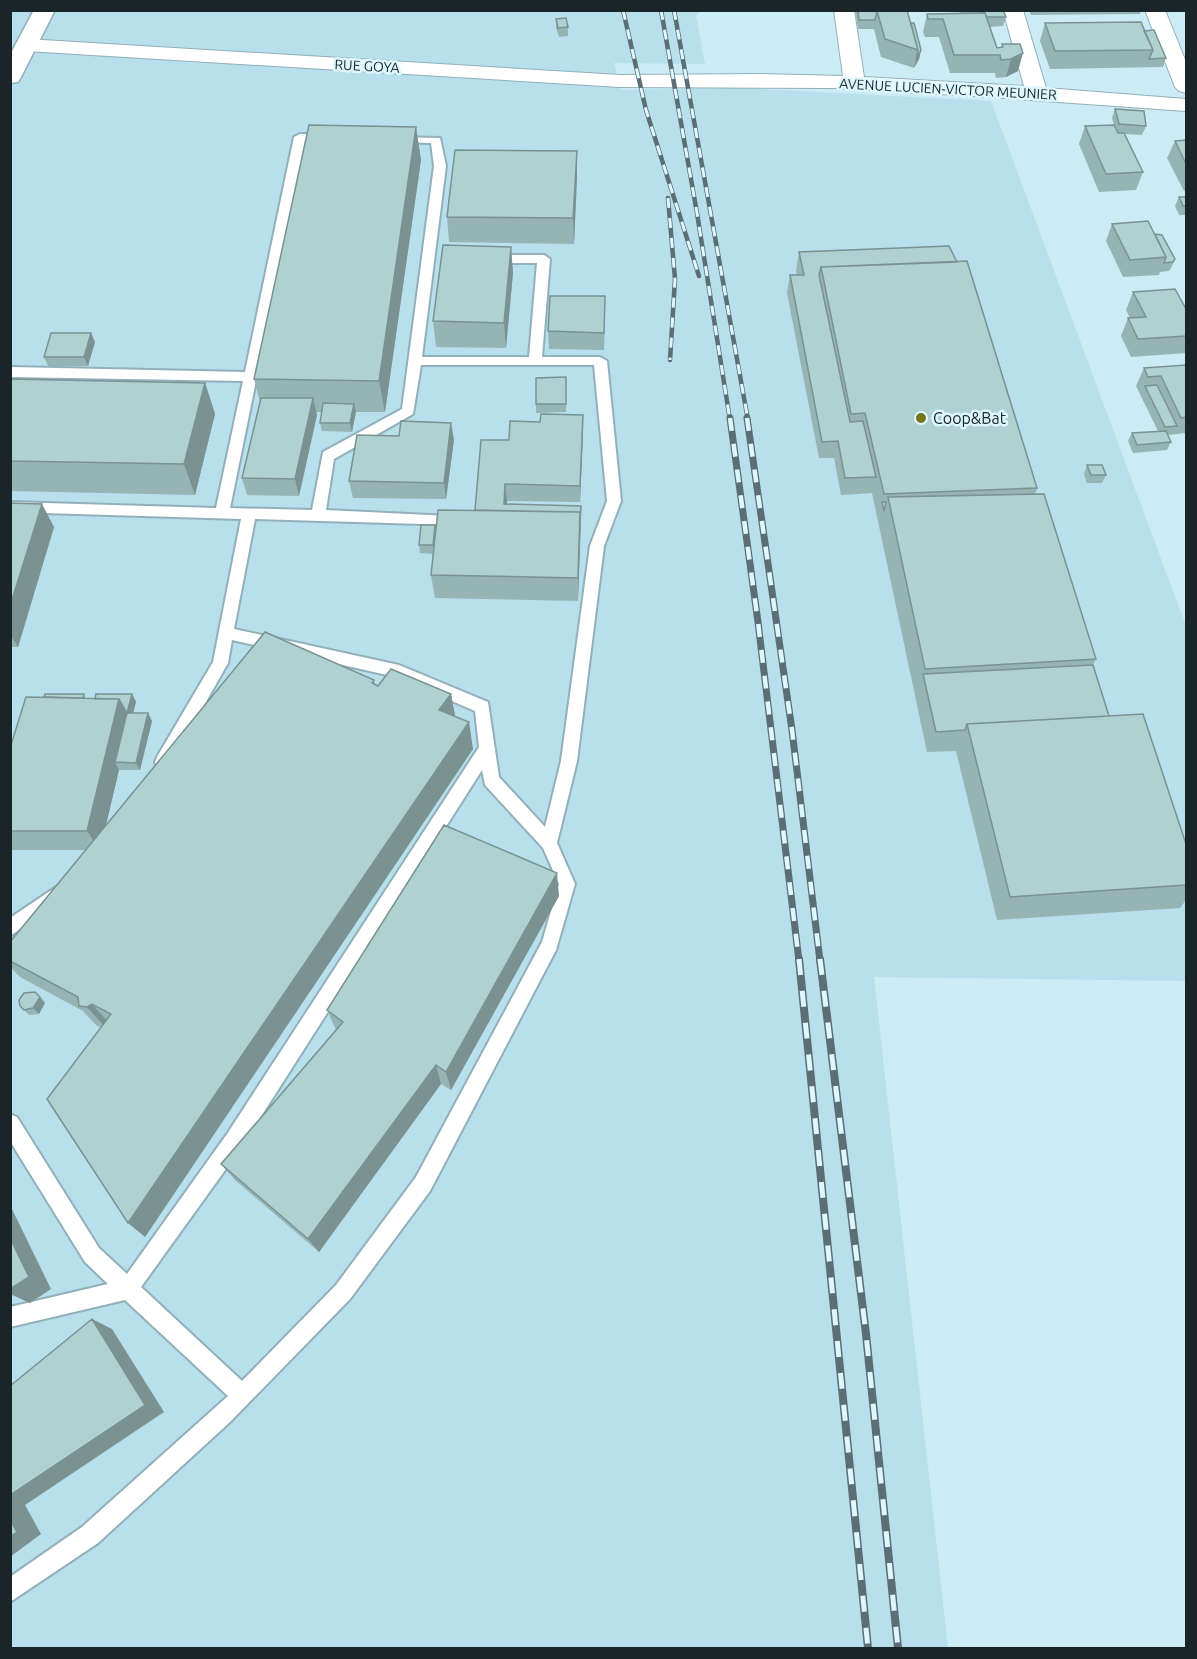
<svg xmlns="http://www.w3.org/2000/svg" width="1197" height="1659" font-family="Ubuntu,sans-serif">
<style>
.built{fill:#b7dfec}
.lines{fill:none;stroke-linecap:round;stroke-linejoin:round}
.lane-casing{stroke:#92b0ba;stroke-width:4}
.street-casing{stroke:#92b0ba;stroke-width:2}
.secondary-casing{stroke:#92b0ba;stroke-width:3}
.lane{fill:#fff;fill-rule:evenodd}
.street{fill:#fff;fill-rule:evenodd}
.secondary{fill:#fff;fill-rule:evenodd}
.rail-far2-casing{stroke:#5b6e74;stroke-width:4.5}
.rail-far1-casing{stroke:#5b6e74;stroke-width:7}
.rail-casing{stroke:#5b6e74;stroke-width:8}
.rail-far2{stroke:#ddf7ff;stroke-width:3;stroke-dasharray:10;stroke-linecap:butt}
.rail-far1{stroke:#ddf7ff;stroke-width:4.5;stroke-dasharray:13;stroke-linecap:butt}
.rail{stroke:#ddf7ff;stroke-width:5;stroke-dasharray:16;stroke-linecap:butt}
.wall{fill:#96b4b4}
.shaded-wall{fill:#7a9292}
.building{fill:#afd1d1;stroke:#7a9292;stroke-width:1.5}
.poi-dot{fill:#787418;stroke:#ddf7ff;stroke-width:2}
.labels{text-anchor:middle;dominant-baseline:central;stroke-width:5;stroke-linejoin:round;paint-order:stroke}
.far-street-label{font-size:14px;fill:#192529;stroke:#ddf7ff}
.poi-label{font-size:16px;fill:#192529;stroke:#ddf7ff;text-anchor:start}
</style>
<rect width="100%" height="100%" fill="#cbebf5"/>
<path class="built" d="M11,11H700L696,16L705,64L614,63L621,90L738,88L991,101L1186,626V981L874,977L948,1648H11Z"/>
<g class="lines">
<defs>
<path id="lane" d="M300,134L329,135L335,138L329,141H305L230,508L312,510L323,452L402,409L434,166L431,143L396,142L390,139L392,137L440,138L446,166L422,357H529L537,263H491L485,259L491,255H544L550,259L542,357H600L607,361L621,501L604,546L577,761L557,843L575,884L556,950L430,1191L350,1299L230,1422L98,1543L10,1602V1577L82,1527L228,1396L125,1300L10,1327V1307L108,1284L85,1262L10,1141V1114L17,1117L99,1248L127,1274L227,1134L479,747L475,711L396,677L232,640L228,663L169,767L163,769L157,767L155,762L157,757L213,662L241,519L10,512V502L216,508L243,381L10,377V367L245,372L294,137ZM421,365H594L607,501L590,546L561,761L545,827L499,777L488,702L399,665L234,629L255,519L455,525L457,521L450,516L326,510L334,459L413,414ZM482,770L485,785L543,848L559,884L542,942L416,1177L336,1285L242,1381L141,1287L241,1148Z
M56,887L62,890L64,895L62,900L10,936V918Z"/>
<path id="street" d="M834,10H854L864,77L1024,86L1003,10H1023L1046,88L1186,99V111L974,96L833,88L620,87L26,51L19,49L16,45L19,41L26,39L620,75L762,74L843,76Z
M1145,10H1165L1186,62V93L1179,91L1175,87Z"/>
<path id="secondary" d="M34,10H55L21,77L18,82L10,83V55Z"/>
</defs>
<use href="#lane" class="lane-casing"/>
<use href="#street" class="street-casing"/>
<use href="#secondary" class="secondary-casing"/>
<use href="#lane" class="lane"/>
<use href="#street" class="street"/>
<use href="#secondary" class="secondary"/>
<defs>
<path id="rail-far2" d="M623,10L646,110L699,276
M661,10L697,213L730,420
M674,10L748,420
M668,198L675,279L670,360"/>
<path id="rail-far1" d="M730,418L758,622L799,961
M747,418L792,730L820,961"/>
<path id="rail" d="M799,959L868,1648
M820,959L866,1334L898,1648"/>
</defs>
<use href="#rail-far2" class="rail-far2-casing"/>
<use href="#rail-far1" class="rail-far1-casing"/>
<use href="#rail" class="rail-casing"/>
<use href="#rail-far2" class="rail-far2"/>
<use href="#rail-far1" class="rail-far1"/>
<use href="#rail" class="rail"/>
</g>
<path class="wall" d="M700,10H734L700,12Z
M855,10H907L911,23L921,50L919,59L914,68L881,57L874,29H858Z
M959,10H1003L1006,17L1003,26L990,27L997,48H1002V44L1018,71L1006,77L996,78L995,73H950L939,37H925L923,32L927,14L960,13Z
M1029,10H1141L1140,14L1031,15Z
M556,19L568,27V36L559,37L556,28Z
M1045,23L1144,31L1166,58L1163,67L1050,69L1040,41Z
M1115,109L1146,126L1142,135L1125,134L1143,172L1136,190L1099,192L1079,144L1085,126L1114,125L1112,118Z
M416,127L421,160L385,412H355L352,432L322,431L320,423L322,412H316L317,415L299,496L247,495L242,478L260,402L254,379Z
M1186,140V190L1184,191L1167,158L1175,141Z
M577,177L574,244L449,242L447,217Z
M1179,197H1186V215H1179L1175,206Z
M1112,224L1155,234L1175,259L1171,268L1169,271L1160,272L1159,275L1123,277L1106,241Z
M949,246L1037,488L1035,495L1096,659L1093,665L1109,716L1186,844V900L1180,908L997,920L956,751L927,752L872,493L841,495L834,458H819L787,293L790,275H797L796,270L799,252Z
M511,247L513,273L506,348L436,347L433,321Z
M1133,292L1186,309V353L1131,357L1121,336L1128,318H1130L1126,310Z
M605,314L604,350L549,349L548,331Z
M95,342L88,366H48L44,357Z
M1186,365V433L1168,435L1171,442L1167,450L1133,453L1128,441L1132,433L1158,431L1136,386L1144,368Z
M566,377V412L536,413V404Z
M10,379L205,383L215,414L195,495L10,491Z
M583,432L580,502L507,501L506,504L581,506L578,601L435,598L431,575L433,554L420,553L419,545L435,525V531L475,510L509,440Z
M454,440L446,499L353,498L349,481Z
M1087,465L1106,475L1102,483H1087L1084,474Z
M10,503L54,527L18,647H10Z
M374,680L375,684L378,686L451,694L455,716L473,749L145,1237L101,1027L97,1026L83,1011L20,977L10,967V942L85,850H10V748L44,697L84,694L86,698L95,699L132,694L136,702L133,713L152,721L140,770H119L106,825Z
M559,896L451,1090L441,1084L319,1252L235,1180L221,1164L336,1030L327,1010Z
M41,997L45,1003L39,1014L29,1015L20,1006Z"/>
<path class="shaded-wall" d="M921,50L919,59L914,68L916,59Z
M1023,53L1018,71L1006,77L1011,59Z
M416,127L421,160L385,412L379,381Z
M577,151V177L574,244L573,218Z
M511,247L513,273L506,348L504,323Z
M91,333L95,342L88,366L84,357Z
M205,383L215,414L195,495L184,464Z
M313,398L317,415L299,496L295,479Z
M354,404L356,412L352,432L350,423Z
M583,415V432L580,502V486Z
M451,423L454,440L446,499L444,483Z
M505,484L507,501L505,521L504,504Z
M42,504L54,527L18,647L10,634V606Z
M581,506V522L578,601V578Z
M435,525L436,534L434,554L433,545Z
M132,694L136,702L131,721L127,713Z
M451,694L456,721L439,710Z
M119,699L131,721L115,762L119,770L100,850L87,831Z
M148,713L152,721L140,770L136,763Z
M469,722L473,749L145,1237L128,1223Z
M557,873L559,896L451,1090L446,1072Z
M35,992L45,1003L39,1014L33,1008Z
M92,1004L110,1024L105,1027L87,1007Z
M436,1065L441,1084L319,1252L308,1239Z
M10,1205L51,1289L30,1303L10,1294Z
M92,1319L112,1329L164,1412L25,1505L41,1534L10,1557V1495Z"/>
<path class="building" d="M858,10H895V11H877L875,20H859Z
M907,10L918,50L885,39L877,11Z
M981,10H1003L1006,17H987L985,13H981Z
M985,13L997,48L1003,47L1002,44H1020L1023,53L1011,59L1001,60L1000,55H954L943,19H928L927,14Z
M566,18L568,27L558,28L556,19Z
M1141,22L1153,50L1055,51L1045,23Z
M911,23H914L921,50L916,59L918,50Z
M1154,30L1166,58L1149,59L1153,50L1144,31Z
M1115,109L1144,111L1146,126L1119,124Z
M309,125L416,127L379,381L254,379Z
M1114,125L1118,133H1124L1143,172L1106,174L1085,126Z
M1186,140V164L1175,141Z
M455,150L577,151L573,218L447,217Z
M1179,197H1186V206H1183Z
M1148,221L1166,257L1130,260L1112,224Z
M1155,234L1162,235L1175,259L1173,262L1164,263L1166,257Z
M443,245L511,247L504,323L433,321Z
M949,246L957,262L821,267L819,275L850,422L863,421L876,477L845,478L838,441L822,442L790,275H804L799,252Z
M967,261L1037,488L884,494L865,413L851,414L821,267Z
M1175,289L1186,309V336L1138,339L1128,318L1146,317L1133,292Z
M550,296H605L604,333L548,331Z
M51,333H91L84,357H44Z
M1186,365V417L1181,418L1161,376L1148,377L1144,368Z
M566,377V404H536V378Z
M10,379L205,383L184,464L10,461Z
M1157,385L1177,426L1165,427L1145,386Z
M261,398H313L295,479L242,478Z
M323,403L354,404L350,423H320Z
M541,414L583,415L580,486L505,484L504,504L581,506L580,520V512L475,510L481,440H509L510,421L540,422Z
M401,421L451,423L444,483L349,481L357,435L399,436Z
M1166,431L1171,442L1137,445L1132,433Z
M1087,465H1102L1106,475H1091Z
M1044,494L1096,659L925,669L888,497Z
M882,502H886L884,511Z
M10,503L42,504L10,606Z
M438,510L580,512L578,578L431,575Z
M421,525H435L433,545H419Z
M265,632L374,680L372,683L378,686L391,669L451,694L439,710L469,722L128,1223L47,1099L111,1014L92,1004L87,1007L79,1006L78,997L10,961V942Z
M1093,665L1109,716L967,724L965,730L936,732L923,674Z
M45,694H84L83,698L44,697Z
M96,694H132L127,713L119,699H95Z
M26,697L119,699L87,831H10V748Z
M127,713H148L136,763L115,762Z
M1143,714L1186,844V885L1010,897L967,724Z
M444,825L557,873L446,1072L436,1065L308,1239L221,1164L343,1022L327,1010Z
M35,992L40,997L33,1008L24,1010L20,1006L19,1000L24,993Z
M10,1238L29,1277L10,1289Z
M92,1319L145,1405L10,1495V1386Z
M10,1520L17,1532L10,1537Z"/>
<circle class="poi-dot" cx="921" cy="418" r="6"/>
<g class="labels">
<g class="far-street-label">
<text transform="translate(367 66) rotate(3)">RUE GOYA</text>
<text transform="translate(948 89) rotate(3)">AVENUE LUCIEN-VICTOR MEUNIER</text>
</g>
<g class="poi-label">
<text x="933" y="418">Coop&amp;Bat</text>
</g>
</g>
<rect width="1197" height="1659" fill="none" stroke="#192529" stroke-width="24"/>
</svg>
